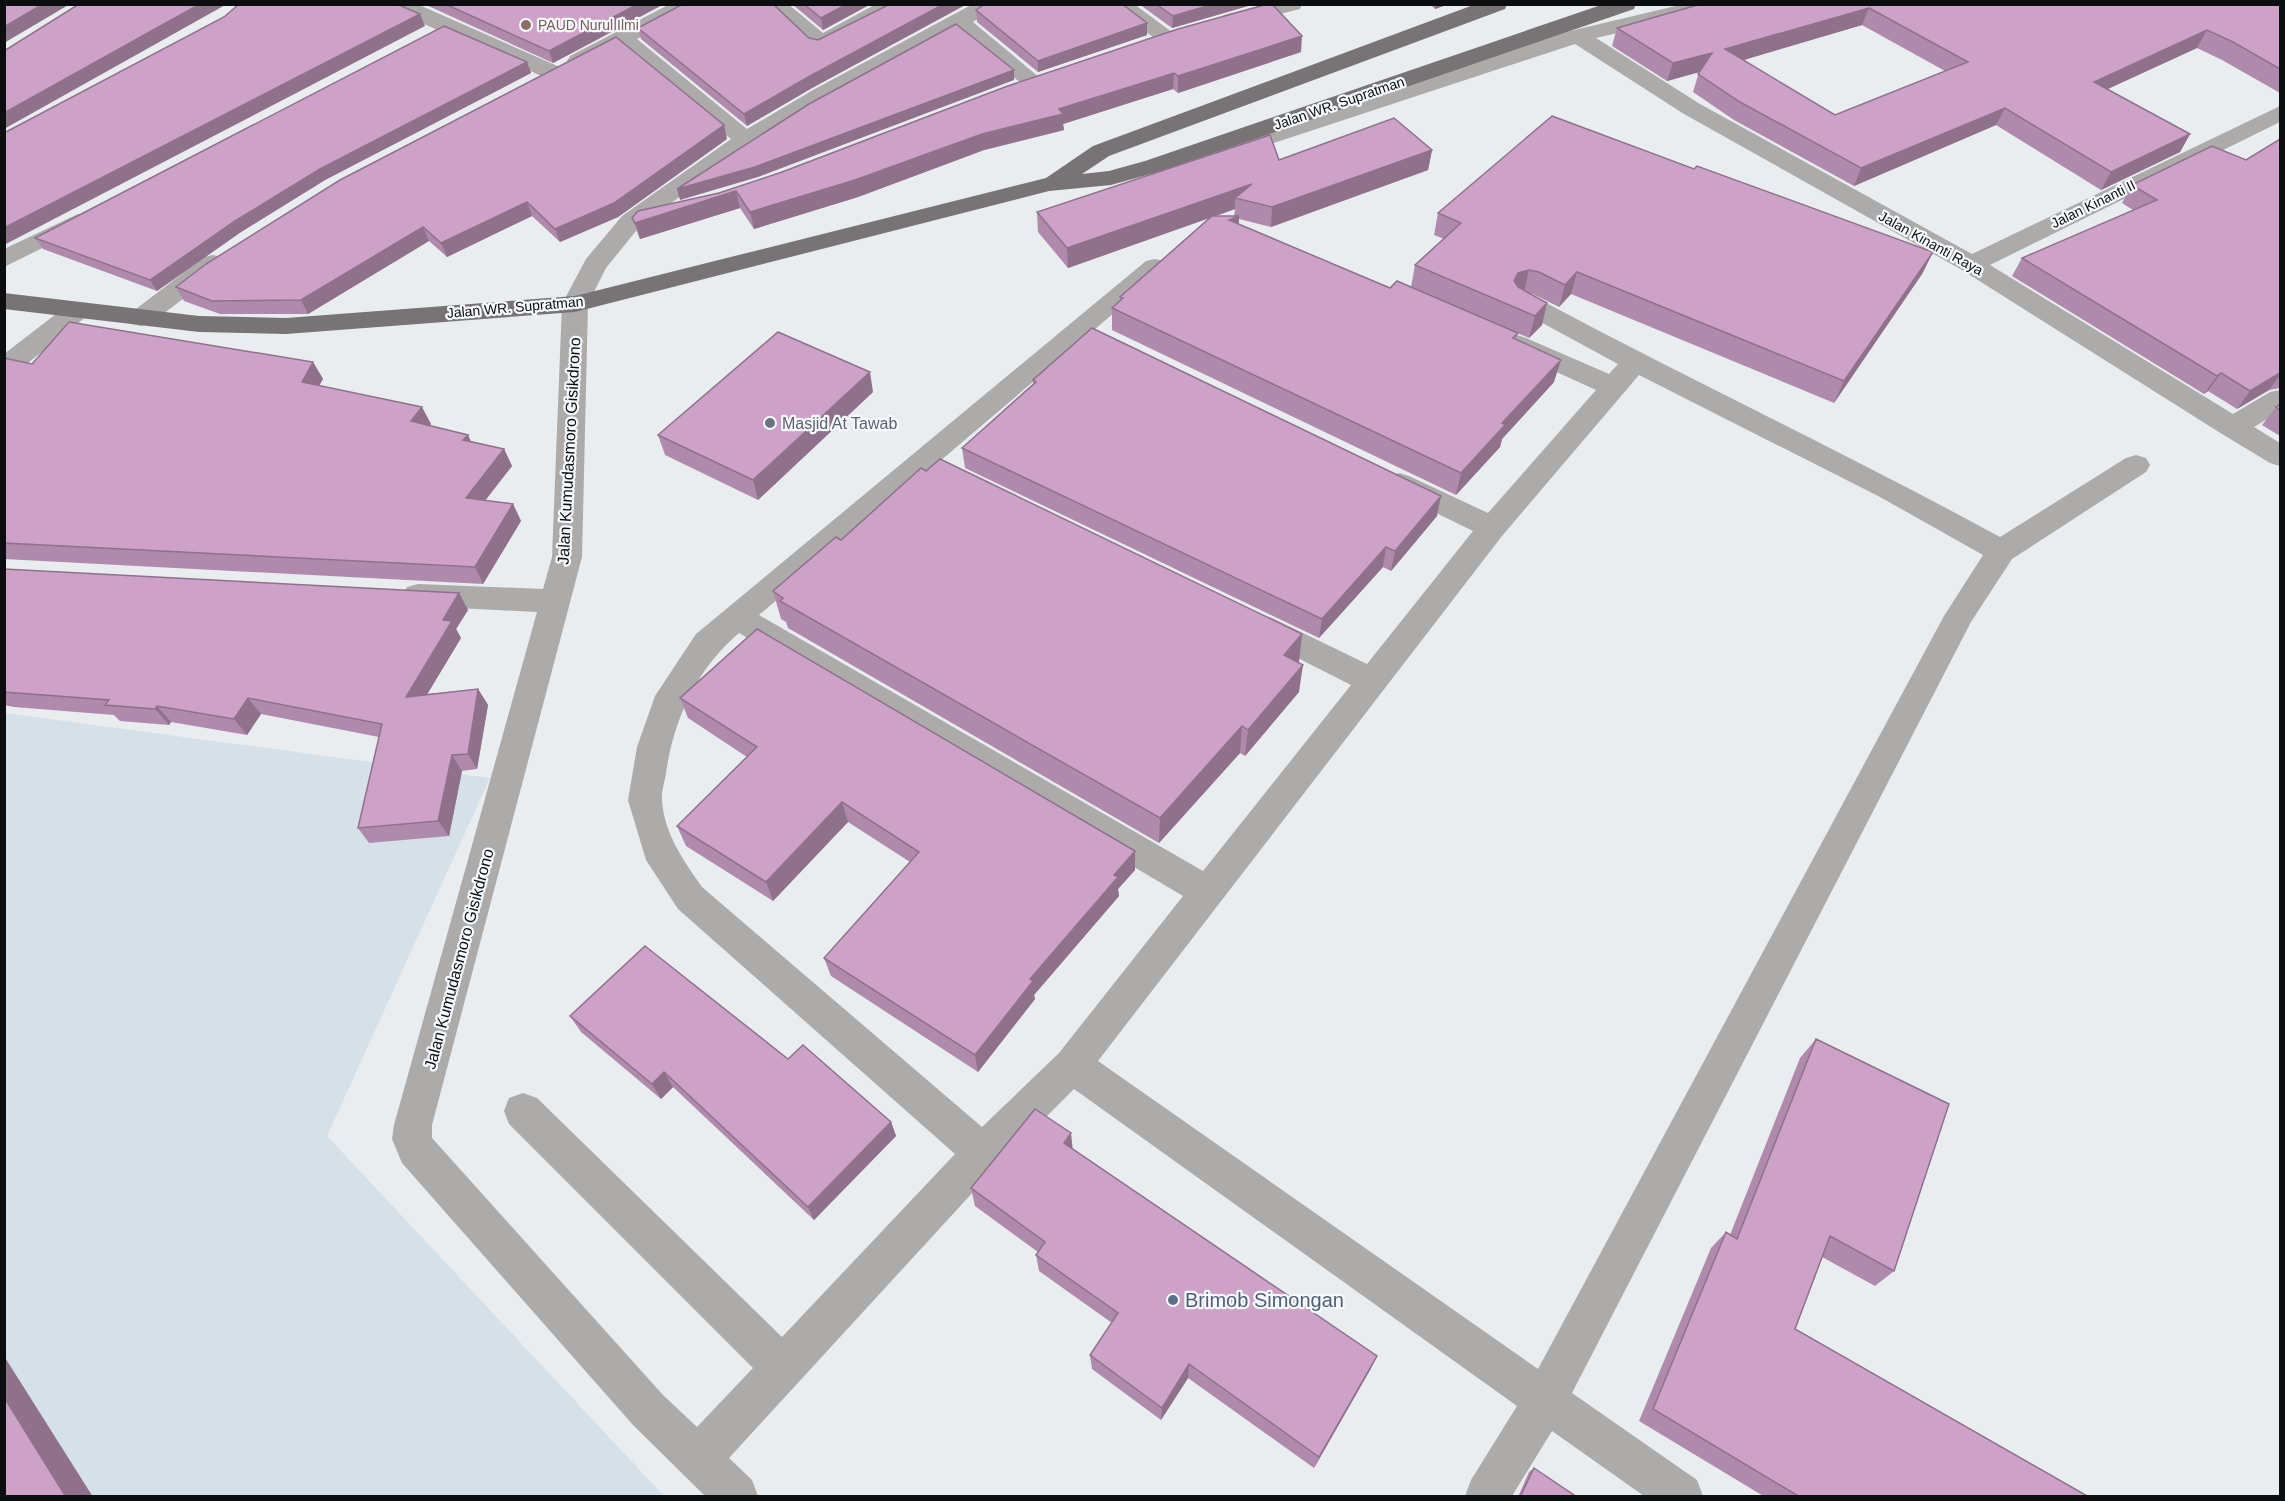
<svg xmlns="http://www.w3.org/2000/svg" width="2285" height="1501" font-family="Helvetica,sans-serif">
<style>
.built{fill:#d5e0e8}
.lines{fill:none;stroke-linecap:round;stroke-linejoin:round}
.minor{fill:#adaaaa;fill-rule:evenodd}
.major{fill:#787374;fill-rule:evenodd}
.wall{fill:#b08aac;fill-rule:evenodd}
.shaded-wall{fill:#90718c}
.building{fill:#cda1c8;stroke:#90718c;stroke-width:1.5;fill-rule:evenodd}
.education-dot{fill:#8d6e63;stroke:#f6fafe;stroke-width:2}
.worship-dot{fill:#6b7280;stroke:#f6fafe;stroke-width:2}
.service-dot{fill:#5c6f8a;stroke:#f6fafe;stroke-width:2}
.labels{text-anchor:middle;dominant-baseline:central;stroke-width:4.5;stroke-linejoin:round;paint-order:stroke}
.far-education-label{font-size:14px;fill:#785e54;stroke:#f6fafe;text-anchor:start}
.far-street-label{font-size:14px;fill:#0c0d0e;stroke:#f6fafe}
.worship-label{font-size:16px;fill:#5b616d;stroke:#f6fafe;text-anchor:start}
.street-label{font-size:16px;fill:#0c0d0e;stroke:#f6fafe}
.near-service-label{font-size:20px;fill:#4e5e75;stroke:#f6fafe;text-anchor:start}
</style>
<rect width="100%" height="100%" fill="#e9edf0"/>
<path class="built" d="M5,713L490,778L327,1136L664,1496H5Z"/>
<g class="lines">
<path class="minor" d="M388,4H417L562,68L565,73L562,78H546L390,9Z
M670,4H697L695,9L637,39L747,129L813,90L973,4H1000L973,22L1046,83L1043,88H1027L957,31L829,100L731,159L640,226L606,268L588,304L582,557L432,1125V1138L663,1395L697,1427L753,1368L509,1124L504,1111L509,1098L523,1093L537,1098L782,1337L955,1154L678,909L646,860L628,800L637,747L655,696L696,634L1146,261L1155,259L1164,261L1168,267L759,615L1203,871L1351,685L1250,634L1245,626L1250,618L1261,614L1272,618L1367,664L1473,531L1389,490L1385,483L1389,476L1399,473L1409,476L1488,513L1596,390L1508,350L1504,344L1508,338L1517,335L1526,338L1609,374L1618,364L1515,308L1511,302L1515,296L1524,294L1533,296C1688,379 1846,453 2000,537L2126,458L2136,455L2146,458L2150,465L2146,472L2012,559L1971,622L1572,1393L1697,1480L1703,1496H1644L1552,1431L1512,1496H1465L1471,1480L1517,1406L1074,1089L997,1166L729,1458L752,1480L758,1496H705L633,1425L402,1163L392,1139L394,1125L537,612L418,606L407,603L403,595L407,587L418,584L543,589L552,557L562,304L586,259L622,216L731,139L620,48C605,55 587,70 570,66L567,61L570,56ZM1639,375L1880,497L1983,555L1944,616L1538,1369L1098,1061L1502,536ZM739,633L1183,896L1059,1053L982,1127L702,887C684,861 664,834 662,800C661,792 665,781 666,773C674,718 697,669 739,633Z
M788,4L823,33L876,4H903L901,9L821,50L813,48L765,5Z
M1109,4H1134L1180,38L1177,43H1161Z
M1266,4H1302L1300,9L1232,26L1224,25L1221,20L1224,15Z
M1684,4H1723L1721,9L1596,38L1700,104L1972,254L2280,106V122L1990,265L2233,414L2270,392L2280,390V411L2254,427L2280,443V466L2270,463L2222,434L1962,270L1684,114L1575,44L1237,155H1221L1217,150L1221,145L1570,31Z
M78,214L87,216L90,221L87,226L4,267V249Z
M213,255L222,257L226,263L222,269L150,324L141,326L132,324L128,318L132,312L204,257Z
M78,302L87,304L91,310L87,316L14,374L4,377V354L69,304Z"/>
<path class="major" d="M1476,4H1507L1505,9L1109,156L1082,174L1109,171L1145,161L1604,4H1636L1634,9L1161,171L1111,185L1049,191L575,312L286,334L199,332L4,309V293L199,316L286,318L575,296L1046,178L1093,146Z"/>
</g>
<path class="wall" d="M424,4H664L553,63Z
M792,4H871L823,30Z
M890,4H967L812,88L747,126L641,39L638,28L809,38L818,40Z
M1139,4H1255L1172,28Z
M1430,4H1449L1435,9Z
M1701,4H2280V93L2222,60L2197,48L2107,89L2190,134L2180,152L2101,190L1996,125L1854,186L1734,120L1693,92L1699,72L1667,81L1612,46L1617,28ZM1862,25L1945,71L1835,115L1743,60Z
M976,10L1147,35L1038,72L977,22Z
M1301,52L1178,93L1173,89L1063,124L1064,130L984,150L858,197L754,229L740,208L640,239L632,218L719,193L782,172L1005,87Z
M527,62L531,73L325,180L241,232L157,291L43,249L35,238Z
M727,139L618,217L560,242L532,216L447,257L429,241L308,314H220L184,301L176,287Z
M2280,139V388L2269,390L2237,409L2208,391L2204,394L2012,276L2022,258L2133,210L2122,203L2132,185L2246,160Z
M1432,150L1428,170L1271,227L1239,219V224L1390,288L1411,287L1415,265L1444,239L1434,235L1438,213L1694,169L1933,252L1922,274L1834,403L1571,294L1559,307L1533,294L1528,293L1547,303L1542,325L1529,338L1443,301L1518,333L1516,339L1554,382L1502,439L1500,447L1456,495L1112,330V308L1120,300V297L1209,218L1068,268L1038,232L1037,212L1279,160ZM1235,209L1234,216H1216Z
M4,358L32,364L313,362L323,379L319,386L431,424L430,426L471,441L504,449L512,466L485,500L513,504L521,521L483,584L4,559Z
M1033,380L1437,516L1391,571L1383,567L1319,638L965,468L962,448L1033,384Z
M873,392L758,500L665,455L658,435Z
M2280,404V436L2262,425L2276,407Z
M841,540L1302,634L1298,663L1299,692L1245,756L1240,753L1159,843L788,628L786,622L781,619L773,591Z
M4,569L459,593L468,610L456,629L461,638L427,694L478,689L488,705L477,769L462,771L449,836L369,843L358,828L379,737L261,714L247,735L171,722L169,725L120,721L114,715L14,707L4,705Z
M680,698L1135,870L1118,889L1119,896L1034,995L1035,999L978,1072L831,976L824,958L910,862L848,822L773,901L686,846L677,826L747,757L688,718Z
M570,1016L788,1059L891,1122L896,1136L814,1220L673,1087L661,1099L581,1032Z
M1816,1039L1894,1271L1875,1286L1822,1257L1795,1329L2089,1497H1765L1639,1421L1711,1248L1726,1232L1730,1235L1800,1058Z
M1072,1148L1377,1356L1370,1370L1314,1468L1188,1378L1161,1420L1092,1369L1090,1355L1112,1323L1039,1271L1036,1255L1038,1252L975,1206L971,1188Z
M1534,1468L1577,1497H1518L1529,1472Z"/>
<path class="shaded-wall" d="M43,4H70L4,43V27Z
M200,4H227L4,129V113Z
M638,4H664L553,63L549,51Z
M847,4H871L823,30L821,18Z
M944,4H967L812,88L747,126L744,114L810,76Z
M1214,4H1255L1172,28L1173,16Z
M1436,4H1449L1435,9Z
M1869,8L1862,25L1720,67L1725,49Z
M420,14L425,26L4,245V228Z
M1147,23V35L1038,72V61Z
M2207,30L2197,48L2084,100L2094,82Z
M1302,36L1301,52L1178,93V76Z
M1712,53L1707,70L1667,81L1673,63Z
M527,62L531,73L325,180L241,232L157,291L150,280L235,221L320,169Z
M1014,70V80L758,177L680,200L677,189Z
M1174,73L1173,89L1063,124L1064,130L984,150L858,197L754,229L750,212L982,134Z
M2005,108L1996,125L1854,186L1861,168Z
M724,125L727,139L618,217L560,242L555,229Z
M2190,134L2180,152L2101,190L2111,172Z
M1432,150L1428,170L1271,227L1272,207Z
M1252,184L1235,198V209L1068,268L1067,248Z
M736,191L740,208L640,239L635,223Z
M527,202L532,216L447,257L441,243Z
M1239,216L1238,239L1229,220Z
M423,227L429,241L308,314L301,300Z
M1933,252L1922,274L1834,403L1844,381Z
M1529,270L1524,292L1513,295L1514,281L1518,273Z
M1577,272L1571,294L1559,307L1565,285Z
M1547,303L1542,325L1529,338L1535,316Z
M1561,360L1554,382L1502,439L1500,447L1456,495L1461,473L1502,423Z
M313,362L323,379L311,399L302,382Z
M870,372L873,392L758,500L753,480Z
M2221,373L2208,391L2204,394L2217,376Z
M2280,373V375L2269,390L2237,409L2250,391Z
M422,407L431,424L419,439L411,421Z
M468,435L476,452L463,440Z
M504,449L512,466L474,515L466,498Z
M1441,496L1437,516L1391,571L1395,551Z
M513,504L521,521L483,584L475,567Z
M1386,547L1383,567L1319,638L1322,619Z
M459,593L468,610L456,629L461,638L416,713L406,697L443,620Z
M1302,634L1299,662L1281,682L1284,655Z
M1303,665L1299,692L1245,756L1248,730Z
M478,689L488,705L477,769L468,754Z
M248,698L261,714L247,735L234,719Z
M157,706L171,722L169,725L155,709Z
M1242,726L1240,753L1159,843L1160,818Z
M452,755L462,771L449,836L438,821Z
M842,802L848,822L773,901L766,882Z
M1135,851V870L1118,889L1119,896L1034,995L1035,999L978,1072L975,1055L1030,979L1114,875Z
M664,1072L673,1087L661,1099L652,1084Z
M891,1122L896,1136L814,1220L808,1207Z
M1071,1133L1073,1152L1064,1143Z
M4,1356L93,1497H66L4,1397Z
M1377,1356L1370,1370L1314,1468L1319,1457Z
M1189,1364L1188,1378L1161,1420L1162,1408Z"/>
<path class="building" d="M4,4H43L4,27Z
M79,4H200L4,113V51Z
M239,4H397L420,14L4,228V133L224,17Z
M445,4H638L549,51Z
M683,4H773L809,38L818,40L890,4H944L810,76L744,114L638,28Z
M804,4H847L821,18Z
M985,4H1122L1147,23L1038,61L976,10Z
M1156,4H1214L1173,16Z
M1268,4H1272L1302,36L1178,76L1174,73L1059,109L1063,114L982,134L855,180L750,212L736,191L635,223L632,218L638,211L719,193L782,172L1005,87L1178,29Z
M1701,4H2280V69L2233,42L2207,30L2094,82L2190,134L2111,172L2005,108L1861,168L1740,102L1698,74L1712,53L1673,63L1617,28ZM1869,8L1968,62L1835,115L1725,49Z
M956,24L1014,70L755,167L677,189L809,104Z
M444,26L527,62L320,169L235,221L150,280L35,238Z
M616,37L724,125L614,203L555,229L527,202L441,243L423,227L301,300L212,301L176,287L206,264L340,180Z
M1552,116L1694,169L1697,166L1933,252L1844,381L1577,272L1565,285L1539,272L1529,270L1518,273L1514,281L1518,287L1547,303L1535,316L1415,265L1461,223L1438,213Z
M1394,118L1432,150L1272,207L1235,198L1252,184L1067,248L1037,212L1270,135L1279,160Z
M2280,139V373L2250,391L2221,373L2217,376L2022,258L2157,200L2132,185L2212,146L2246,160Z
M1212,216H1239L1229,220L1390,288L1397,281L1518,333L1513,338L1561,360L1502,423L1505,425L1461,473L1112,308L1123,298L1120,297Z
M69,322L313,362L302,382L422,407L411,421L468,435L463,440L504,449L466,498L513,504L475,567L4,543V358L32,364Z
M1092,328L1441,496L1395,551L1386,547L1322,619L962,448L1036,382L1033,380Z
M778,332L870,372L753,480L658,435Z
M2280,404V410L2276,407Z
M940,459L1302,634L1284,655L1303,665L1248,730L1242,726L1160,818L780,601L783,598L773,591L836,537L841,540L921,468L926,471Z
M4,569L459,593L443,620L452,621L406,697L478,689L468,754L452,755L438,821L358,828L382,724L248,698L234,719L157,706L155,709L105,705L109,700L4,692Z
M757,629L1135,851L1114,875L1118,877L1030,979L1033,981L975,1055L824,958L919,852L842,802L766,882L677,826L757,747L680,698Z
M645,946L788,1059L803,1045L891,1122L808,1207L664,1072L652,1084L570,1016Z
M1816,1039L1949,1104L1894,1271L1830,1236L1795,1329L2089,1497H1800L1653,1409L1726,1232L1737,1239Z
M1035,1109L1071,1133L1064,1143L1377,1356L1319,1457L1189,1364L1162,1408L1090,1355L1118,1313L1036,1255L1045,1242L971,1188Z
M4,1397L66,1497H4Z
M1534,1468L1577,1497H1520Z"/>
<circle class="education-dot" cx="526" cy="25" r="6"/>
<circle class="worship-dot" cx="770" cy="423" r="6"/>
<circle class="service-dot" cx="1173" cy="1300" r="6"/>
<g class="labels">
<g class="far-education-label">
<text x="538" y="25">PAUD Nurul Ilmi</text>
</g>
<g class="far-street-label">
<text transform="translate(1339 103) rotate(-19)">Jalan WR. Supratman</text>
<text transform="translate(2093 204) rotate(-26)">Jalan Kinanti II</text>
<text transform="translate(1931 243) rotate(29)">Jalan Kinanti Raya</text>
<text transform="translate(515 307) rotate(-5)">Jalan WR. Supratman</text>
</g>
<g class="worship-label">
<text x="782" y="423">Masjid At Tawab</text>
</g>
<g class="street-label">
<text transform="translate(569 451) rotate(-87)">Jalan Kumudasmoro Gisikdrono</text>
<text transform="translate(459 959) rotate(-75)">Jalan Kumudasmoro Gisikdrono</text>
</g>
<g class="near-service-label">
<text x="1185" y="1300">Brimob Simongan</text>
</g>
</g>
<rect width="2285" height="1501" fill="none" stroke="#0c0d0e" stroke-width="12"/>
</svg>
